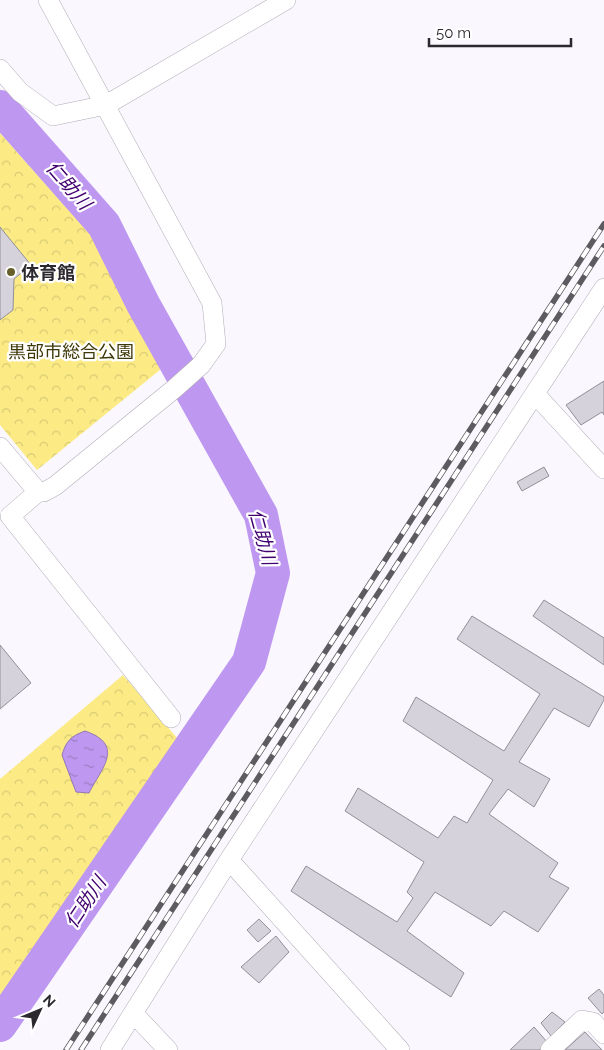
<svg xmlns="http://www.w3.org/2000/svg" width="604" height="1050" font-family="Raleway,'Noto Sans JP',sans-serif">
<style>
.park{fill:url(#park-crowns)}
.water{fill:url(#water-ripples);stroke:#9277b6}
.lines{fill:none;stroke-linecap:round;stroke-linejoin:round}
.river{stroke:#be98f0;stroke-width:34}
.building{fill:#d6d2db;stroke:#928f98}
.minor-casing{stroke:#b0acb5;stroke-width:20}
.minor{stroke:#fff;stroke-width:19}
.rail-casing{stroke:#5e5b60;stroke-width:5.5}
.rail{stroke:#fff;stroke-width:4;stroke-dasharray:11;stroke-linecap:butt}
.poi-dot{fill:#675f2b;stroke:#fff;stroke-width:2}
.labels{text-anchor:middle;dominant-baseline:central;stroke-width:4.5;stroke-linejoin:round;paint-order:stroke}
.poi-label{font-size:18px;font-weight:bold;fill:#2b292d;stroke:#fff;text-anchor:start}
.park-label{font-size:18px;fill:#3f3808;stroke:#fff}
.water-label{font-size:19px;font-style:italic;fill:#41006f;stroke:#fff}
</style>
<defs>
<pattern id="park-crowns" width="20" height="18" patternUnits="userSpaceOnUse" patternTransform="scale(1.25)"><rect width="20" height="18" fill="#fceb85"/><path d="M2 6a3 3 0 1 1 6 0M12 15a3 3 0 1 1 6 0" fill="none" stroke="#d8ca73"/></pattern>
<pattern id="water-ripples" width="26" height="14" patternUnits="userSpaceOnUse" patternTransform="scale(1.25)"><rect width="26" height="14" fill="#be98f0"/><path d="M2 4q2-2 4 0t4 0M15 11q2-2 4 0t4 0" fill="none" stroke="#9b7cc3"/></pattern>
</defs>
<rect width="100%" height="100%" fill="#faf7ff"/>
<path class="park" d="M0,133L90,234L161,369L37,470L0,425Z
M123,675L178,739L0,1001V779Z"/>
<path class="water" d="M85,731C126,745 101,769 89,793L76,792L62,755C66,741 71,736 85,731Z"/>
<g class="lines">
<path class="river" d="M0,107L104,225L143,304L261,515L273,573L249,662L0,1025"/>
</g>
<path class="building" d="M0,227L31,265L14,279L13,310L0,320Z
M604,381V415L602,412L581,425L566,405Z
M544,467L549,476L522,491L517,482Z
M544,600L604,638V665L533,616Z
M472,616L604,697V700L589,727L554,708L519,762L550,779L534,807L508,789L489,814L558,863L549,877L569,888L538,932L504,911L491,926L435,892L407,931L464,973L451,997L291,891L306,866L397,922L413,898L407,892L424,862L345,811L358,788L438,838L454,816L467,823L493,780L403,721L416,697L504,751L540,694L457,639Z
M0,645L31,683L0,709Z
M259,919L271,931L258,942L247,930Z
M276,936L289,952L259,983L241,967Z
M599,989L604,995V1012L602,1014L588,998Z
M552,1012L565,1022L551,1036L541,1023Z
M534,1027L548,1043L539,1050H510Z
M585,1032L602,1050H565Z"/>
<g class="lines">
<defs>
<path id="minor" d="M48,0L212,303L216,344L201,365L174,389L55,486L44,492H38L10,516L171,718
M0,69L20,92L53,116L106,105L286,0
M536,395L604,469
M0,447L38,492
M229,860L400,1050
M134,1014L168,1050
M110,1050L229,860L604,288
M550,1050L582,1020L593,1022L604,1034"/>
</defs>
<use href="#minor" class="minor-casing"/>
<use href="#minor" class="minor"/>
<defs>
<path id="rail" d="M66,1050L604,224
M81,1050L604,246"/>
</defs>
<use href="#rail" class="rail-casing"/>
<use href="#rail" class="rail"/>
</g>
<circle class="poi-dot" cx="11" cy="272" r="5"/>
<g class="labels">
<g class="poi-label">
<text x="21" y="272">体育館</text>
</g>
<g class="park-label">
<text x="71" y="351">黒部市総合公園</text>
</g>
<g class="water-label">
<text transform="translate(69 185) rotate(49)">仁助川</text>
<text transform="translate(263 537) rotate(75)">仁助川</text>
<text transform="translate(85 902) rotate(-56)">仁助川</text>
</g>
</g>
<g transform="translate(40 1010) rotate(46)" stroke="#ffffff" stroke-width="4" paint-order="stroke">
<path d="M0-4L9 19L0 12L-9 19Z" fill="#2b292d"/>
<text y="-8" font-size="14" font-weight="bold" text-anchor="middle" fill="#2b292d">N</text>
</g>
<path d="M429 38v8h142v-8" fill="none" stroke="#2b292d" stroke-width="2.5"/>
<text x="436" y="38" font-size="15" fill="#2b292d" stroke="#ffffff" stroke-width="4" paint-order="stroke">50 m</text>
</svg>
